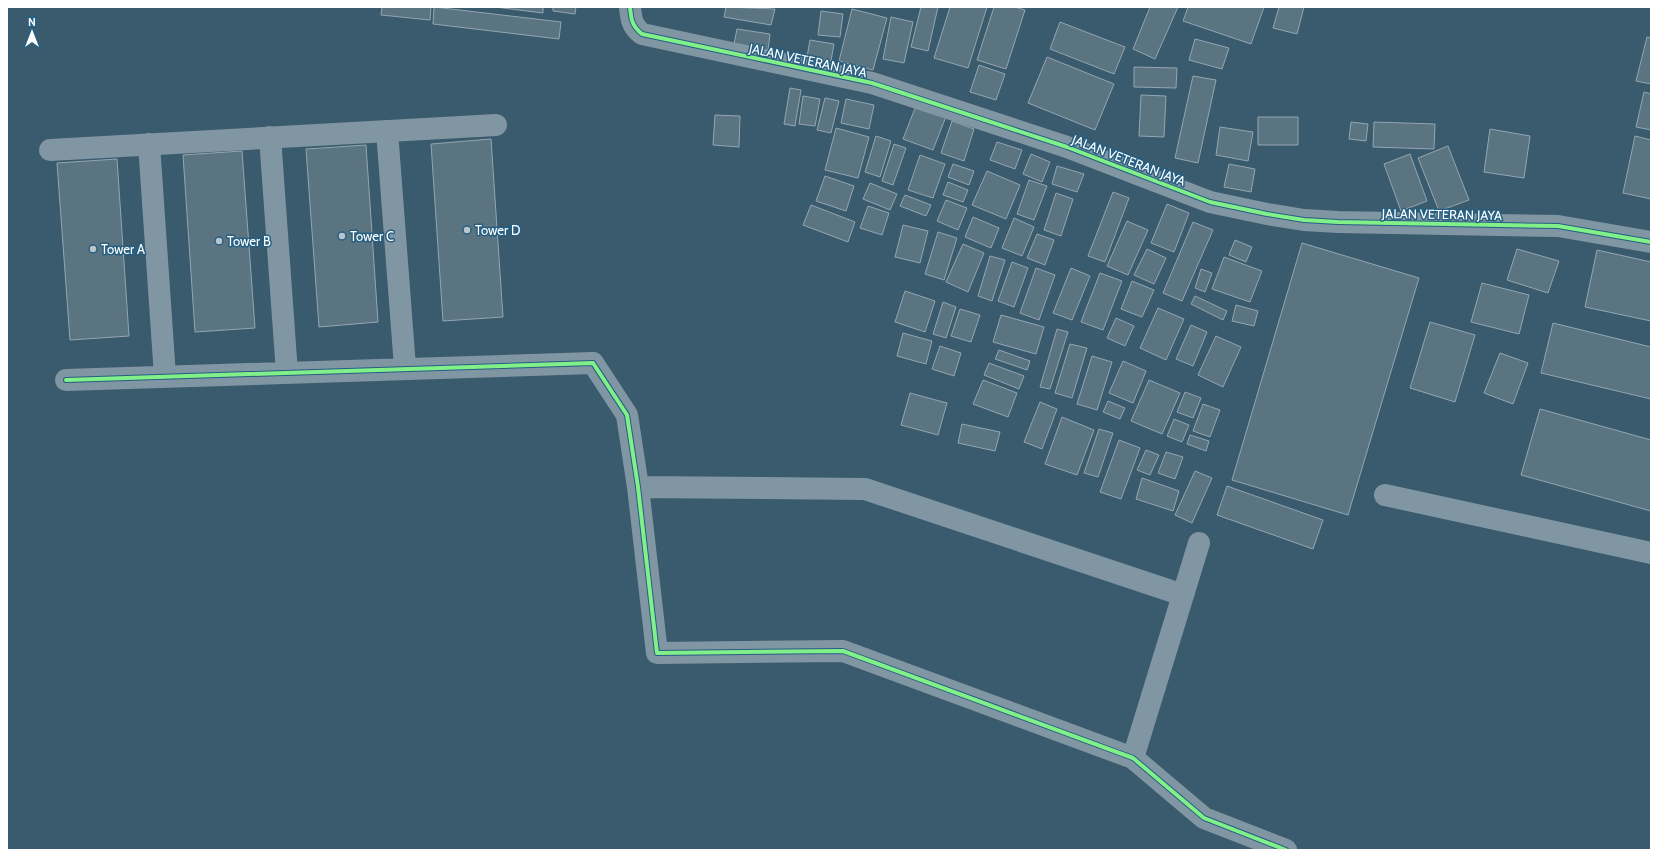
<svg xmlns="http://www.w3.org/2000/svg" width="1658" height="857" font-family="Cabin,sans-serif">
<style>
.building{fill:#5b7482;stroke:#94a6b1}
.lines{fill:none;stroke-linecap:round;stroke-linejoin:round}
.minor{stroke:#8196a3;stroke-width:22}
.cycleway-casing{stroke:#255f82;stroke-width:6}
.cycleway{stroke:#82f089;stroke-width:4}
.poi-dot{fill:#bac5cc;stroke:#255f82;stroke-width:1.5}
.labels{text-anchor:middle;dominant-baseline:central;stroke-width:3;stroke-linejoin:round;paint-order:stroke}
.street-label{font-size:13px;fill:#fff;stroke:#255f82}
.poi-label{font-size:13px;fill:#fff;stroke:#255f82;text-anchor:start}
</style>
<rect width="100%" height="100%" fill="#3a5a6d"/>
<path class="building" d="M382,7H431L430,20L381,15Z
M434,7L561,22L559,39L433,24Z
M495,7H543V13Z
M553,7H576L575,14L553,11Z
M726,7L775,9L771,25L724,17Z
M921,7H938L928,51L911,47Z
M950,7H987L968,68L934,58Z
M994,7H1015L1025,10L1006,69L977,60Z
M1150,7H1178L1155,59L1133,49Z
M1188,7H1264L1251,44L1183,21Z
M1279,7H1304L1297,34L1273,28Z
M852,9L887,18L873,70L839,61Z
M821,11L843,14L840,37L818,35Z
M891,17L913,22L904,63L883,59Z
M1060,22L1125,47L1114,74L1050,49Z
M737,29L770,34L768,50L734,44Z
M1647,37L1651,38V84L1636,81Z
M1195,39L1229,48L1222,69L1189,60Z
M810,40L834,44L831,61L807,57Z
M1047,57L1114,84L1095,130L1028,103Z
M979,65L1005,74L996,100L970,92Z
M1134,67L1177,68L1176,88L1134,87Z
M1193,76L1216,80L1198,163L1175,158Z
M790,88L801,90L795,126L784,124Z
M1644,92L1651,94V130L1636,127Z
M1141,95L1166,96L1164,137L1139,136Z
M803,96L820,99L815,126L799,124Z
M825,98L839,101L831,133L817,130Z
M846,99L874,105L869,129L841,123Z
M917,103L947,114L933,150L903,139Z
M715,115L740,116L739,147L713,145Z
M1258,117H1298V145H1258Z
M952,121L974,129L964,161L941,153Z
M1351,122L1368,124L1366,141L1349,139Z
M1374,122L1435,124L1434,149L1373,147Z
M1220,127L1253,132L1248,161L1216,155Z
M836,128L869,137L858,178L825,170Z
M1490,129L1530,136L1524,178L1484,172Z
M876,136L891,141L880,177L865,172Z
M1635,136L1651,140V199L1623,193Z
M491,139L503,317L443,321L431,144Z
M997,142L1022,150L1015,169L990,160Z
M894,144L906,148L893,185L882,181Z
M366,145L378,322L319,327L306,149Z
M1448,146L1469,200L1439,211L1418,158Z
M242,151L255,328L195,332L183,155Z
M1031,154L1050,162L1042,182L1023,174Z
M1410,154L1427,201L1401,211L1384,164Z
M920,155L945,164L933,198L908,190Z
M117,159L129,336L70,340L57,163Z
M953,164L974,171L969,185L948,177Z
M1229,164L1255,169L1251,192L1224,187Z
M1057,166L1084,174L1077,192L1052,184Z
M987,171L1020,185L1006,219L972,205Z
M825,176L854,186L846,211L816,201Z
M1029,180L1047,186L1034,220L1017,214Z
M948,182L968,190L963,202L943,195Z
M870,183L897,194L890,210L863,199Z
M1113,192L1129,198L1105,262L1088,256Z
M1056,193L1073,199L1061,236L1044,230Z
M905,195L931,205L926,216L900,206Z
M946,200L967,208L958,230L937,221Z
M1167,204L1189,213L1174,252L1151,243Z
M811,205L855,222L848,242L803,225Z
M868,206L889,213L882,235L860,228Z
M973,217L999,228L991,248L965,237Z
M1014,218L1034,227L1022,256L1002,248Z
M1127,221L1148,230L1128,275L1107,266Z
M1193,222L1213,230L1182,301L1163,293Z
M903,225L928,231L920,263L895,257Z
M938,232L957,238L944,280L925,274Z
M1037,234L1054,240L1045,265L1027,258Z
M1235,240L1252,247L1246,262L1229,255Z
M1302,243L1419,278L1348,515L1232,480Z
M963,244L984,253L968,292L946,282Z
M1147,249L1166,258L1154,284L1134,275Z
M1517,249L1559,261L1548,293L1507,280Z
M1597,250L1651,262V321L1585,307Z
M990,256L1005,260L992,301L978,296Z
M1224,257L1262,271L1250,302L1212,289Z
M1012,262L1028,268L1014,307L998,301Z
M1036,268L1055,275L1039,320L1020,313Z
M1071,268L1090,276L1072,320L1053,313Z
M1201,269L1212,273L1205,292L1195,288Z
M1100,273L1122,281L1103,330L1081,322Z
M1132,281L1154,290L1142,317L1121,309Z
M1482,283L1529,295L1519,334L1471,322Z
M905,291L935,301L925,332L895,322Z
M1195,296L1227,311L1223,320L1191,304Z
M943,302L956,307L946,338L933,334Z
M1236,305L1258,311L1254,326L1232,321Z
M1158,308L1184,319L1166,360L1140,348Z
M960,309L980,315L971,342L951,336Z
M1001,315L1044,327L1036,354L993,342Z
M1116,318L1134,326L1125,346L1107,338Z
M1430,322L1475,335L1455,402L1410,388Z
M1553,323L1651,347V399L1541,373Z
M1191,325L1207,332L1193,366L1176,359Z
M1057,329L1068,332L1050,389L1040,387Z
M903,333L932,341L926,364L897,356Z
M1216,336L1241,347L1223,387L1198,375Z
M1070,344L1087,348L1072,398L1055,393Z
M940,346L961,353L954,376L932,369Z
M999,350L1030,361L1027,370L995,359Z
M1500,353L1528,363L1513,404L1484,393Z
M1092,356L1112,362L1097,410L1077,404Z
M1123,361L1146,371L1133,403L1109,393Z
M989,363L1024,376L1019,389L984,375Z
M983,380L1017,393L1008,417L973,404Z
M1149,380L1180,393L1162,434L1131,421Z
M1185,392L1201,398L1193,418L1177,412Z
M910,393L947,403L938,435L901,425Z
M1108,401L1125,408L1120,419L1103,412Z
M1040,402L1057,409L1042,449L1024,442Z
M1203,404L1220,410L1210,437L1193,431Z
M1540,409L1651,440V511L1521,475Z
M1062,417L1094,430L1077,475L1045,464Z
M1174,419L1189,425L1182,442L1167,436Z
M962,424L1000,432L995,451L958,443Z
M1099,429L1113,433L1098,477L1084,473Z
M1190,435L1209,441L1206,451L1187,444Z
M1119,440L1140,448L1121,499L1100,492Z
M1146,450L1159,455L1150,475L1137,470Z
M1166,452L1183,457L1175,479L1158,473Z
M1195,471L1212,478L1192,523L1175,515Z
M1142,478L1179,491L1173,511L1136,499Z
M1227,486L1323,520L1313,549L1217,515Z"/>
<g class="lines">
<path class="minor" d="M630,7C631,19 632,26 642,34L872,83L1067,147L1210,202L1267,214L1304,220L1338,222L1558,226L1651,242
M387,131L405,367
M270,137L287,373
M149,144L165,376
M50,150L496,125
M66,380L593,363L627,415L638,487L657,653L843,651L1133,758L1204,818L1286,850
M638,487L865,489L1183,595
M1385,495L1651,553
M1133,758L1199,543"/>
<defs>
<path id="cycleway" d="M630,7C631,19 632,26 642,34L872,83L1067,147L1210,202L1267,214L1304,220L1338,222L1558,226L1651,242
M66,380L593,363L627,415L638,487L657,653L843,651L1133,758L1204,818L1286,850"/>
</defs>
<use href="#cycleway" class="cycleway-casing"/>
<use href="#cycleway" class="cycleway"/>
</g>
<g class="poi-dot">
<circle cx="467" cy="230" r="4"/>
<circle cx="342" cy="236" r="4"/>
<circle cx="219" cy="241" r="4"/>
<circle cx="93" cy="249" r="4"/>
</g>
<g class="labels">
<g class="street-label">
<text transform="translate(808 60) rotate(12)">JALAN VETERAN JAYA</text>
<text transform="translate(1129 160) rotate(21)">JALAN VETERAN JAYA</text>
<text transform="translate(1442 214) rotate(1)">JALAN VETERAN JAYA</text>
</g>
<g class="poi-label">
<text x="475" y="230">Tower D</text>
<text x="350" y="236">Tower C</text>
<text x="227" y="241">Tower B</text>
<text x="101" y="249">Tower A</text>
</g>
</g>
<rect width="1658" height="857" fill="none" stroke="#ffffff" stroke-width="16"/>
<g transform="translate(32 32)" stroke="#255f82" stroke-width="3" paint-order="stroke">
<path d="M0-3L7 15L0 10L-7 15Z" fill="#ffffff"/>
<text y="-6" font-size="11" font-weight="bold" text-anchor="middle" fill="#ffffff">N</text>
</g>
</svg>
